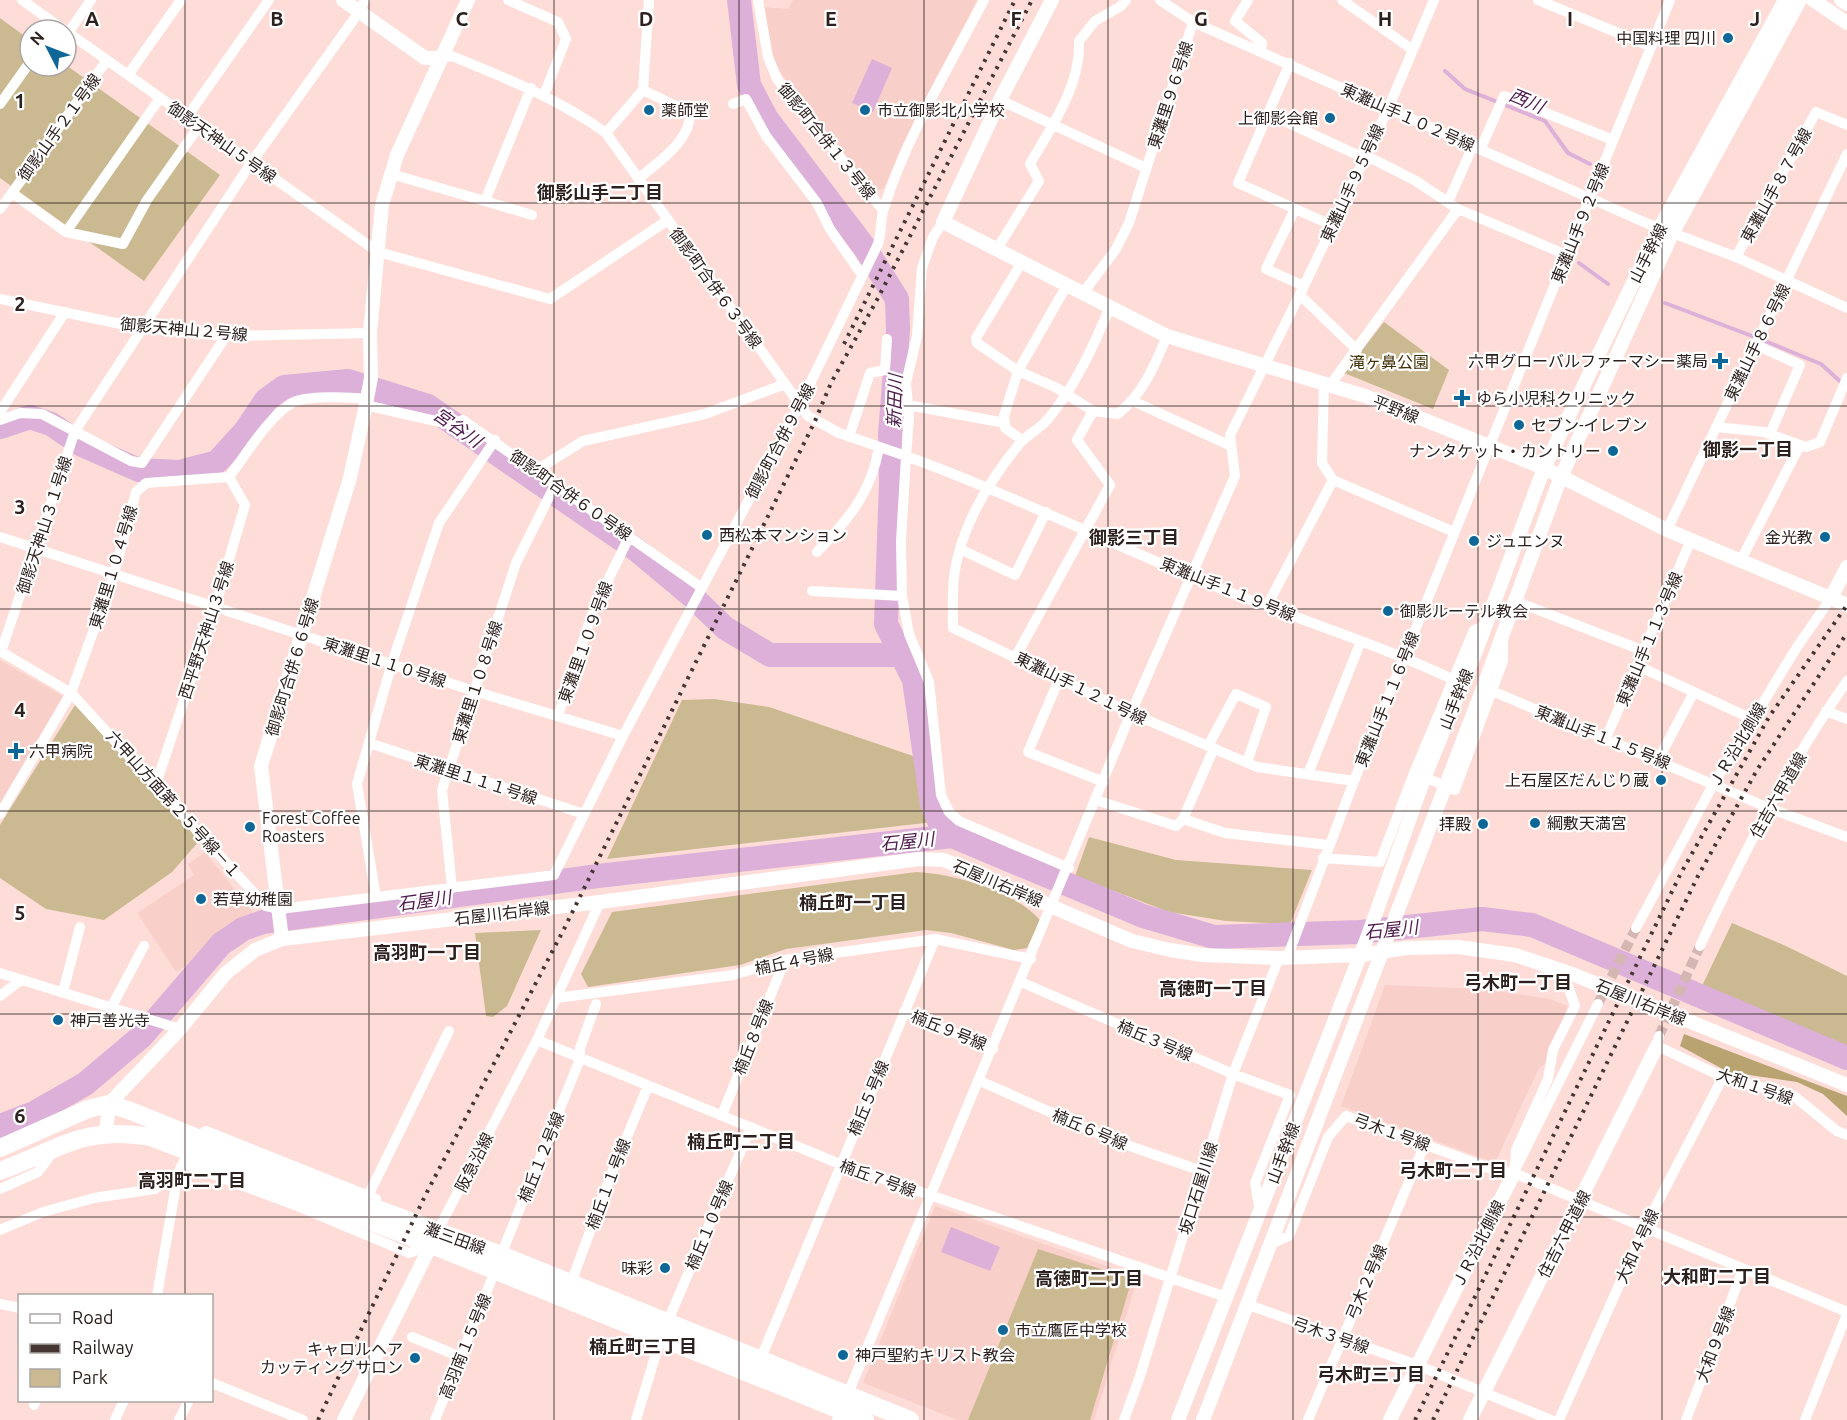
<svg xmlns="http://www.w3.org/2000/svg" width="1847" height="1420" font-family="Ubuntu,'Noto Sans JP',sans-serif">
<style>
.built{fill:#f9d0c9}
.green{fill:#cbb991}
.forest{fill:#b9a371}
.water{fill:#dcb0d8}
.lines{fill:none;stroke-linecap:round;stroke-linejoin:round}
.stream{stroke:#dcb0d8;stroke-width:4}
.river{stroke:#dcb0d8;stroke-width:24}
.minor-tunnel{stroke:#d4b7b3;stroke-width:10;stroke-dasharray:10 5;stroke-linecap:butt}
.minor{stroke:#fff;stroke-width:10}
.tertiary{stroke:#fff;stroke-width:14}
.primary{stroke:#fff;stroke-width:18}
.rail{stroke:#453634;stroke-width:4;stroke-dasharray:3 6;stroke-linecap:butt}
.grid{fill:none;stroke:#2d211f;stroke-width:1.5;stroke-opacity:0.55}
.poi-dot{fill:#0f6798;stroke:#fff;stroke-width:2}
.labels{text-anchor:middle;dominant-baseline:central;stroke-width:4.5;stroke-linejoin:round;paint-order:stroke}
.poi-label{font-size:16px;fill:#2d211f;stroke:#fff;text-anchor:start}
.street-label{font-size:16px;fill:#2d211f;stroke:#fff}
.park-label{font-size:16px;fill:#403005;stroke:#fff}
.water-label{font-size:18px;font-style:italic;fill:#4f1c4d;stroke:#fff}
.neighbourhood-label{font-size:18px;font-weight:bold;fill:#2d211f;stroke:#fff}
.grid-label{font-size:20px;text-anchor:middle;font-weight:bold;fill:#2d211f;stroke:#fff;stroke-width:4.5;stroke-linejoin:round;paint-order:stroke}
</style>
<rect width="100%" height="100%" fill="#feddd8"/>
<path class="built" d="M793,0H977L900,150L884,188L870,194L779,70L767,43L763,7L788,9Z
M0,660L63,696L0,806Z
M205,852L257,917L233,926L219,935L197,960L176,972L137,913L194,875L188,864Z
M1385,985L1484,989L1550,999L1568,1006L1545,1064L1539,1068L1495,1163L1341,1106Z
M935,1206L1138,1277L1094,1420H958L863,1383Z"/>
<path class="green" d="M0,18L30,40V66L66,65L220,175L144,281L0,178Z
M1384,322L1449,370L1433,409L1344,373Z
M714,699L769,707L919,758L927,805L934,822L607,859L682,700Z
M75,705L200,840L172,872L104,920L46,909L0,878V825Z
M1089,837L1176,860L1312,870L1290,924L1226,921L1169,912L1075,876Z
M916,872C955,874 1014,891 1040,920L1027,948L1014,950L951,933L926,930L786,949L740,965L588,987L581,974L612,912Z
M1732,923L1786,946L1847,976V1049L1702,986Z
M541,930L507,1006L493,1017L486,1016L475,933Z
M1038,1249L1132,1279L1090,1420H968Z"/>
<path class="forest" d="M1684,1034L1847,1096V1116L1823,1094L1797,1082L1728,1072L1680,1046Z"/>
<path class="water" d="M872,59L892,68L873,112L852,103Z
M951,1227L1000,1247L990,1271L941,1252Z"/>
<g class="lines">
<path class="stream" d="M1445,71L1465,89L1545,121L1568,153L1590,164
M1579,263L1608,284
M1665,303L1752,336
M1765,341L1821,364L1842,383"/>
<path class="river" d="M739,0L749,85L767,119L865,248L897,299L898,330L890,435L891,482L886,624L914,680L932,805L940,823L952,836
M0,427L30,417L51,424L82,445L139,470L179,472L217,462L246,430L266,400L284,387L348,381L428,406L638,551L693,597L725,628L770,655H901
M0,1126L34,1113L85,1084L142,1036L221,944L243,929L263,922L598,876L952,836L1143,916L1214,937L1360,932L1482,919L1532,925L1847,1058"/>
<path class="minor-tunnel" d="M1598,1004L1636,928
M1659,1036L1700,946"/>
<path class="minor" d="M22,0L64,30
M508,0L558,22L566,39L544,95
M758,0L768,57L777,79L883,210
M1160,0L1193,22L1646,223L1736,257L1847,308
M1248,0L1235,21L1262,43L1261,51
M1342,0L1413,50
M1538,0L1650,46
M66,31L378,252L550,299L668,220
M68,33L91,0
M441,58L452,56C505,78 559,99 606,133L808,416L839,433L906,456L909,418L906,383L917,336L922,268L933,237L943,222
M1290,63L1238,183L1331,225
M128,75L181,0
M1000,100L1146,168
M0,104L30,62
M733,104L746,99L766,136L817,203L830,229L862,275
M1269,114L1364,158
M187,117L269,0
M606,133L643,90L649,0
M1480,150L1504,96L1613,140
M1365,155L1416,181L1458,209L1567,255
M391,174L485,201L531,88
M638,179C657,163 691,141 690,113L643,90
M12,193L107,60
M485,201L532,215
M1448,202L1473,146
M0,209L12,193L66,232L123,244L147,200L199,126
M1295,209L1266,269L1304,286
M66,232L160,98
M997,249L1039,181L1030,164C1051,127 1081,86 1079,41L1095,21L1121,6L1126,0
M1736,257L1816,112L1847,125
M1022,262L976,338L977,343L1018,371L1055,387L1093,411L1118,414C1144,392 1154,367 1167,336
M1083,293L1116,249L1129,223L1193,22
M1300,295L1357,350
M0,299L140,328L226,336L370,333
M1110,307C1094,345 1075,387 1048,419C1040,429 1028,434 1020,443C989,481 960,528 954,577C952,594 953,611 953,628L1131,713L1257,767L1354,781
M1756,345L1800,365L1770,434
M1324,382L1322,463L1333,480L1454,532
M1331,384L1458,209
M1133,401L1231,446
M365,405L449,424L463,420L702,588
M908,405L1005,423V428L1022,440
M0,412L65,312
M0,420L20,413L42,414L131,461L142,463L226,336
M1005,423L1004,416L1018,371L1067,285
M1716,427L1764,432L1800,445
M849,437L870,373L885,370L887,339
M535,471L583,441L705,414L785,384
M1667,530L1847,154
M0,537L474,691L623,736
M960,549L1015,575L1046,512
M817,552C848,520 872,492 879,447
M1740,562L1800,445L1806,447L1820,442L1847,378
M812,591L902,596
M1515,601L1644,651
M1267,606L1333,480
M0,651L71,693L266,906L280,909L554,875L623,736L800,404L878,244C882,232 880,219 884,208C907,135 949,67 984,0
M1,652L75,431L251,163L359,12L365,0
M1016,656L1110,485L1077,440L1093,411
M1638,666L1752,719
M1060,677L1028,752L1104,782
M1492,691L1769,808L1847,837
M1826,711L1847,719
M558,716L593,611L629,537
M1606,738L1691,540
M369,743L584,814
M1208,746L1236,694L1266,707L1247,762
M1658,760L1694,692
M1308,774L1361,641
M1419,775L1455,790L1503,661V640
M156,784L215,607L245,505L229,477
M1096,800L1176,826L1183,819L1225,833L1328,845
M0,814L71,693L114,574L136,492L146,483L229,477C245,456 269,416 292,403C305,395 351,397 366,399
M1183,819L1214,748
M1323,858L1380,862L1414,773L1474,630L1486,625
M1069,868L959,821L949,812L941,795L929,682L909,634L902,596L901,541L906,456C1002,491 1095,536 1190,576C1276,613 1367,639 1452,679
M452,888L442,790L516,563L555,485
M376,897L357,784L392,663L439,523L495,440
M1636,928L1714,783L1797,647L1831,598
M1700,946C1743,854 1789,764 1847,681
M1287,958L1354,781L1670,0
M0,973L180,1029
M1021,982L1233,1074L1290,1095L1255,1183L1260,1211
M63,992L80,927
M0,996L21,980
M556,998L733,975L785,960L935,939L1031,959
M112,1006L144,946
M904,1012L993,1049
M1659,1036L1657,1046L1723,1077L1794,1096L1837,1131L1847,1135
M537,1040L840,1164L1226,1297
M980,1081L1118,1142L1202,1171
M722,1115L785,960
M197,1137L206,1131L376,1199
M183,1163L297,1206L409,1253L431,1245
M1516,1168L1598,1004
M1514,1173L1516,1150L1548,1079L1553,1050L1575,1006L1568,986L1549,968
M0,1189L38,1172L52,1153
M368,1196L449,1031
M0,1230L43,1212L94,1198L155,1189L178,1173L186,1157
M437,1232L537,1040L600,902
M1271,1244L1289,1236L1328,1137L1346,1116L1492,1169L1514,1173L1847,1312
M501,1255L580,1059V1048L596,1004
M571,1283L609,1180L648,1086
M157,1296L178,1173
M0,1304L20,1308
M1246,1304L1417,1365L1551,1420
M412,1337L461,1357
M761,1358L935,939
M212,1383L303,1420
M34,1405L36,1400
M115,1420L124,1400
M179,1420L189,1400
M435,1420L495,1271
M636,1420L661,1337L751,1127
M837,1420L1131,713L1235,476L1230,435L1304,286L1388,109L1434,0
M1124,1420L1139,1379L1233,1074L1279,958
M1308,1420L1425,1144
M1559,1420L1645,1227L1723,1077
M1686,1420L1743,1269
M1805,1420L1847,1314"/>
<path class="tertiary" d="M343,0L425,58H441
M1052,0L1000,100L943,222L1167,336L1365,396L1544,468L1667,530L1847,605
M1813,0L1847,23
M1841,0L1847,4
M1831,598L1847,567
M282,939L261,766L350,478L365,409L371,378L370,333L382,205L397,155L468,0
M106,1133L109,1104L180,1029L226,973L255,950L282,939L600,902L919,859L944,860L1132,941L1170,950L1203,955L1279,958L1361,955L1406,948L1458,947L1515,955L1572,974L1847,1085
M344,1420L435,1237
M1178,1420L1367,938L1425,776L1476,651L1544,468L1659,229L1785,0
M1203,1420L1483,688L1560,479L1672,234L1800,0
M1390,1420L1514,1173
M1470,1420L1657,1046"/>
<path class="primary" d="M0,1148L88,1109L109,1104L131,1111L318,1187L501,1255L910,1420
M0,1171C61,1149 82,1125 151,1137L432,1245L865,1420"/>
<path class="rail" d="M844,344L1015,0
M318,1420L425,1196L564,929L815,421L831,383L878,298L1032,0
M1415,1420L1681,873L1769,717L1847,605
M1433,1420L1698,876L1757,770L1847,633"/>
</g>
<path class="grid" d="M185,0V1296M369,0V1420M554,0V1420M739,0V1420M924,0V1420M1108,0V1420M1293,0V1420M1478,0V1420M1662,0V1420M0,203H1847M0,406H1847M0,609H1847M0,811H1847M0,1014H1847M0,1217H1847M185,1400V1420"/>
<g class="poi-dot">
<circle cx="1728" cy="38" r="6"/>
<circle cx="649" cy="110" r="6"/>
<circle cx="865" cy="110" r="6"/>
<circle cx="1330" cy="118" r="6"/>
<path d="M1717 352h6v6h6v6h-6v6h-6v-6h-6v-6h6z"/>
<path d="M1459 389h6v6h6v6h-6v6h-6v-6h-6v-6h6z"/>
<circle cx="1519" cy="425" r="6"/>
<circle cx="1613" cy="451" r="6"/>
<circle cx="707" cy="535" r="6"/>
<circle cx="1825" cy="537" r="6"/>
<circle cx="1474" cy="541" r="6"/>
<circle cx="1388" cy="611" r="6"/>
<path d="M13 742h6v6h6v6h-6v6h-6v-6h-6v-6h6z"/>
<circle cx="1661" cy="780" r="6"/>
<circle cx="1535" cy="823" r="6"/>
<circle cx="1483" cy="824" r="6"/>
<circle cx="250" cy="827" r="6"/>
<circle cx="201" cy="899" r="6"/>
<circle cx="58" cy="1020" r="6"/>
<circle cx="665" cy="1268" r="6"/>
<circle cx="1003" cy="1330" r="6"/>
<circle cx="843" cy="1355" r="6"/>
<circle cx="415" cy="1358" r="6"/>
</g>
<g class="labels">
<g class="poi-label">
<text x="1716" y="38" text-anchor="end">中国料理 四川</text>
<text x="661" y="110">薬師堂</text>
<text x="877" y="110">市立御影北小学校</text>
<text x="1318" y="118" text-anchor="end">上御影会館</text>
<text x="1708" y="361" text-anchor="end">六甲グローバルファーマシー薬局</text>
<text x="1476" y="398">ゆら小児科クリニック</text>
<text x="1531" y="425">セブン-イレブン</text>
<text x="1601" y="451" text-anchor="end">ナンタケット・カントリー</text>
<text x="719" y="535">西松本マンション</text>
<text x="1813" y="537" text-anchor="end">金光教</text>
<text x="1486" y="541">ジュエンヌ</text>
<text x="1400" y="611">御影ルーテル教会</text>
<text x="29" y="751">六甲病院</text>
<text x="1649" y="780" text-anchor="end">上石屋区だんじり蔵</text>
<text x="262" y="818">Forest Coffee<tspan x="262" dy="18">Roasters</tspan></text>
<text x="1547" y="823">綱敷天満宮</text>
<text x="1471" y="824" text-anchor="end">拝殿</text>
<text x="213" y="899">若草幼稚園</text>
<text x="70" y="1020">神戸善光寺</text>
<text x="653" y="1268" text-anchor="end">味彩</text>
<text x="1015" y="1330">市立鷹匠中学校</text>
<text x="403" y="1349" text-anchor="end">キャロルヘア<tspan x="403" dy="18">カッティングサロン</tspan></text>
<text x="855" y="1355">神戸聖約キリスト教会</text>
</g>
<g class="street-label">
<text transform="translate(1170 95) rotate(-72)">東灘里９６号線</text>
<text transform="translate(1408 117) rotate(24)">東灘山手１０２号線</text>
<text transform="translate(59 127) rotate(-54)">御影山手２１号線</text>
<text transform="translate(827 141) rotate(51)">御影町合併１３号線</text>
<text transform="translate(222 142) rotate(35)">御影天神山５号線</text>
<text transform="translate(1352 183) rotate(-65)">東灘山手９５号線</text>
<text transform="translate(1776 185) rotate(-61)">東灘山手８７号線</text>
<text transform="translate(1580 223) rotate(-68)">東灘山手９２号線</text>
<text transform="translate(1648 253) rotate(-63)">山手幹線</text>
<text transform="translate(716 288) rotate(54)">御影町合併６３号線</text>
<text transform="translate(184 329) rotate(5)">御影天神山２号線</text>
<text transform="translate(1757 342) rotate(-64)">東灘山手８６号線</text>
<text transform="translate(1396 409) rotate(22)">平野線</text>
<text transform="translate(780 441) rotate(-62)">御影町合併９号線</text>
<text transform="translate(571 495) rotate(35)">御影町合併６０号線</text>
<text transform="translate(44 525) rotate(-72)">御影天神山３１号線</text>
<text transform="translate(113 567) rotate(-73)">東灘里１０４号線</text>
<text transform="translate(1228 589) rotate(22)">東灘山手１１９号線</text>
<text transform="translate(206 630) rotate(-72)">西平野天神山３号線</text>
<text transform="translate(1649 639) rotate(-67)">東灘山手１１３号線</text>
<text transform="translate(585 642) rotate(-70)">東灘里１０９号線</text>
<text transform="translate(385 662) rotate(18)">東灘里１１０号線</text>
<text transform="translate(292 667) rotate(-73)">御影町合併６６号線</text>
<text transform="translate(477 682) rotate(-72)">東灘里１０８号線</text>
<text transform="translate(1081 688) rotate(26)">東灘山手１２１号線</text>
<text transform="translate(1387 699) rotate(-68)">東灘山手１１６号線</text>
<text transform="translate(1456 699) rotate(-68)">山手幹線</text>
<text transform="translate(1603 737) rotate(22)">東灘山手１１５号線</text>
<text transform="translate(1737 745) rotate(-59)">ＪＲ沿北側線</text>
<text transform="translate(476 779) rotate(18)">東灘里１１１号線</text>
<text transform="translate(1778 795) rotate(-60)">住吉六甲道線</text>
<text transform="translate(174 804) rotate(48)">六甲山方面第２５号線－１</text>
<text transform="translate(998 883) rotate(23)">石屋川右岸線</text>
<text transform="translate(502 913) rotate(-7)">石屋川右岸線</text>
<text transform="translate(794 961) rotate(-11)">楠丘４号線</text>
<text transform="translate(1641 1002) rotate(22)">石屋川右岸線</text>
<text transform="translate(949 1030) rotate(22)">楠丘９号線</text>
<text transform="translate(753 1037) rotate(-68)">楠丘８号線</text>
<text transform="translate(1155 1040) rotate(23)">楠丘３号線</text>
<text transform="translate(1755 1086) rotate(19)">大和１号線</text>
<text transform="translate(868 1098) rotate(-67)">楠丘５号線</text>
<text transform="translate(1090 1129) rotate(23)">楠丘６号線</text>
<text transform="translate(1392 1132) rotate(20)">弓木１号線</text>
<text transform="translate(1283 1153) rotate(-69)">山手幹線</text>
<text transform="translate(541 1157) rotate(-68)">楠丘１２号線</text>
<text transform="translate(474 1162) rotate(-63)">阪急沿線</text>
<text transform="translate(878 1178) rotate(20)">楠丘７号線</text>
<text transform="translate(608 1184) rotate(-69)">楠丘１１号線</text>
<text transform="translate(1198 1188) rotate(-73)">坂口石屋川線</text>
<text transform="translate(709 1225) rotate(-67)">楠丘１０号線</text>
<text transform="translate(1564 1234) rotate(-63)">住吉六甲道線</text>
<text transform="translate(455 1238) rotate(20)">灘三田線</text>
<text transform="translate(1478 1244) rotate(-63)">ＪＲ沿北側線</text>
<text transform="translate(1637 1246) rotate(-65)">大和４号線</text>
<text transform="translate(1366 1282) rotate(-67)">弓木２号線</text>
<text transform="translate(1331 1335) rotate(19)">弓木３号線</text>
<text transform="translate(1715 1344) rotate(-69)">大和９号線</text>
<text transform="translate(465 1346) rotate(-68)">高羽南１５号線</text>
</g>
<g class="park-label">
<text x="1389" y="362">滝ヶ鼻公園</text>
</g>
<g class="water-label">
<text transform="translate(1527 100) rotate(23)">西川</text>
<text transform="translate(894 401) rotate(-88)">新田川</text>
<text transform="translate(458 427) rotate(35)">宮谷川</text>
<text transform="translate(907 841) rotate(-6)">石屋川</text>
<text transform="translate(424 900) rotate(-8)">石屋川</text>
<text transform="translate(1391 929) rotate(-6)">石屋川</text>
</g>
<g class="neighbourhood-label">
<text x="600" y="192">御影山手二丁目</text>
<text x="1748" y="449">御影一丁目</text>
<text x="1134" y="537">御影三丁目</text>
<text x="853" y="902">楠丘町一丁目</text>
<text x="427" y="952">高羽町一丁目</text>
<text x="1518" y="982">弓木町一丁目</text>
<text x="1213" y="988">高徳町一丁目</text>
<text x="741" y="1141">楠丘町二丁目</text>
<text x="1453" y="1170">弓木町二丁目</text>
<text x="192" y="1180">高羽町二丁目</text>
<text x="1717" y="1276">大和町二丁目</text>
<text x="1089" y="1278">高徳町二丁目</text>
<text x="643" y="1346">楠丘町三丁目</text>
<text x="1371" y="1374">弓木町三丁目</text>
</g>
</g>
<g class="grid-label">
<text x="92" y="26">A</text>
<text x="277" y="26">B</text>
<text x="462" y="26">C</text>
<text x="646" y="26">D</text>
<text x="831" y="26">E</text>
<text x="1016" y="26">F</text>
<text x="1201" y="26">G</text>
<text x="1385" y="26">H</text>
<text x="1570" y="26">I</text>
<text x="1755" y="26">J</text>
<text x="20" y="108">1</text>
<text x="20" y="311">2</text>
<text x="20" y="514">3</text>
<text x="20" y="717">4</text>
<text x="20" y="920">5</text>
<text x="20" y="1123">6</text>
</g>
<rect x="18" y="1294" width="195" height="108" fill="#ffffff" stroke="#aba6a5" stroke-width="1.5"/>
<rect x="30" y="1314" width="30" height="9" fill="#ffffff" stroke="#aba6a5" stroke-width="1.5"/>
<text x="72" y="1324" font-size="18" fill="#2d211f">Road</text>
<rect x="30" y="1344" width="30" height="9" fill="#453634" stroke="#aba6a5" stroke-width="1.5"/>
<text x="72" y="1354" font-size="18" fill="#2d211f">Railway</text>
<rect x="30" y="1369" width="30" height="18" fill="#cbb991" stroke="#aba6a5" stroke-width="1.5"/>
<text x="72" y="1384" font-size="18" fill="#2d211f">Park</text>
<g transform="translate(48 48) rotate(312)"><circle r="28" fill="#ffffff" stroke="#aba6a5" stroke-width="1.5"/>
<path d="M0-4.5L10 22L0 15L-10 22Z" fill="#0f6798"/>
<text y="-9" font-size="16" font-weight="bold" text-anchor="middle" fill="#2d211f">N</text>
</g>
</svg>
